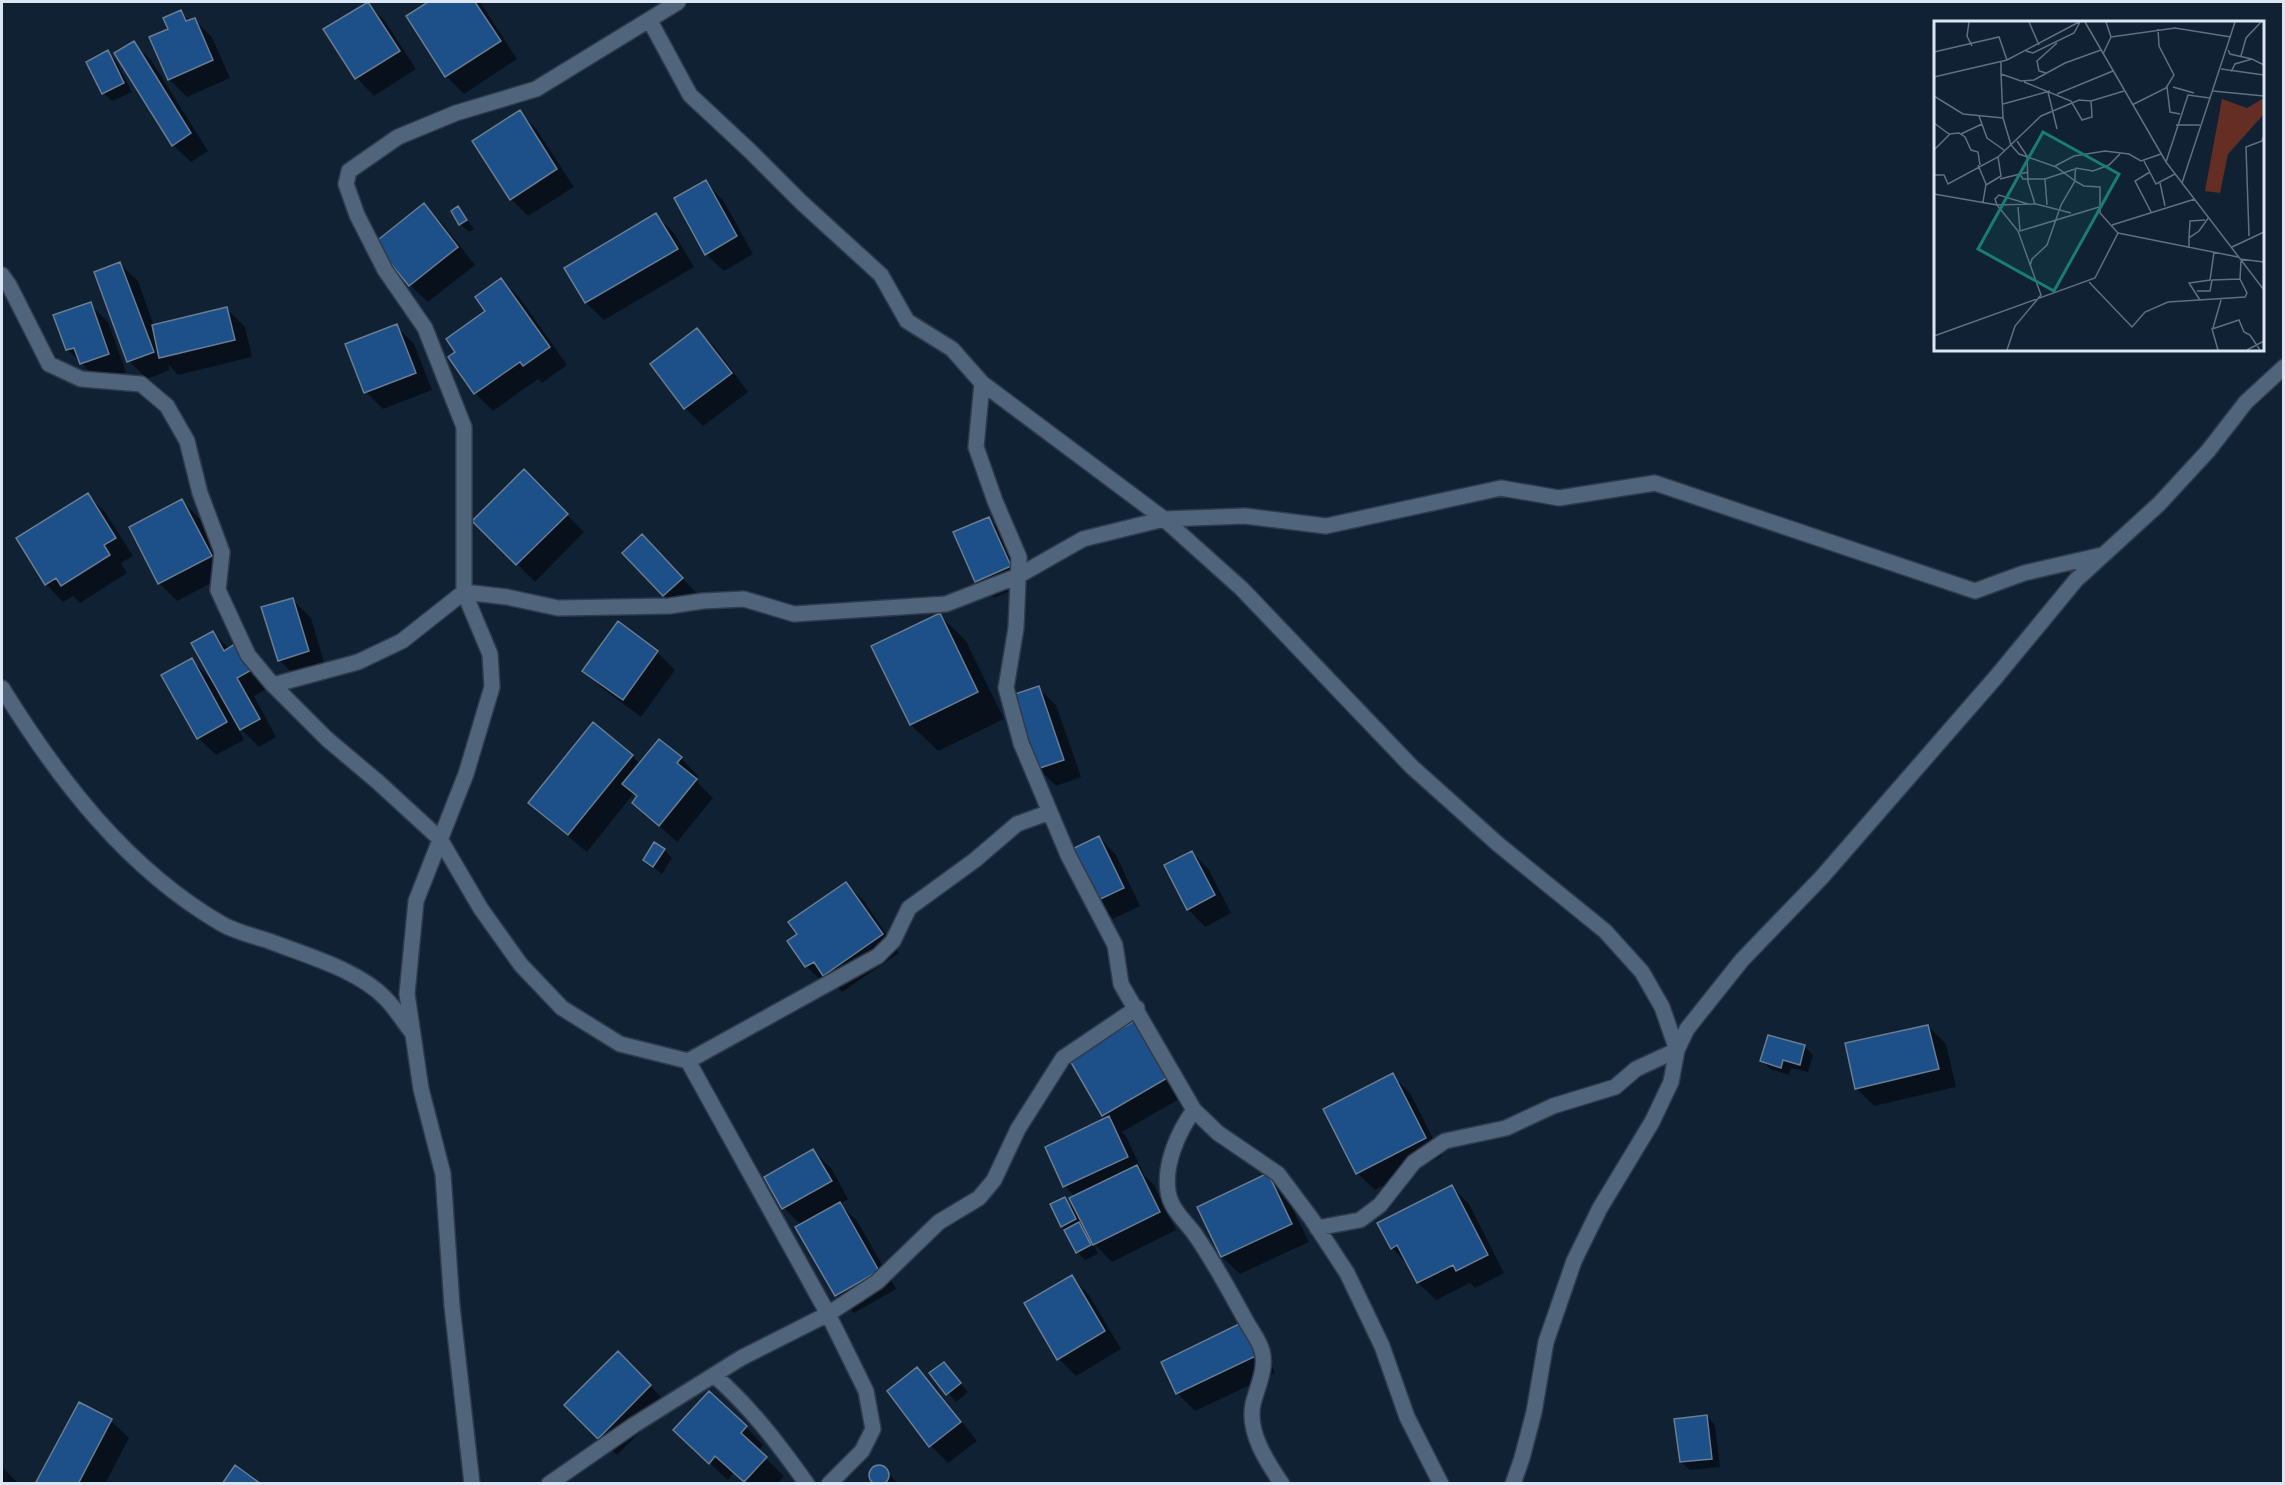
<svg xmlns="http://www.w3.org/2000/svg" width="2285" height="1485" font-family="'Golos Text',sans-serif">
<style>
.shadow{fill:#0007}
.building{fill:#1d5088;stroke:#687c93;stroke-width:1.5}
.lines{fill:none;stroke-linecap:round;stroke-linejoin:round}
.street-casing{stroke:#303a4b;stroke-width:18}
.street{stroke:#50647b;stroke-width:15}
.inset-road{fill:none;stroke:#617081;stroke-width:1.5}
.view{fill:#197c75;fill-opacity:0.15;stroke:#197c75;stroke-width:3}
.inset-edge{fill:none;stroke:#dbe6f4;stroke-width:3}
</style>
<rect width="100%" height="100%" fill="#102134"/>
<path class="shadow" d="M431,2H480L517,59L464,94L446,76L408,16Z
M367,3L385,21L416,69L374,96L357,78L325,29Z
M181,12L190,21L194,19L212,37L230,78L187,97L169,79L170,30Z
M133,43L151,60L208,151L191,162L173,145Z
M107,52L116,61L132,92L112,101L103,93Z
M520,112L537,130L574,187L528,216L511,199Z
M705,182L723,200L753,254L724,271L706,254Z
M424,205L442,223L475,265L428,302L410,285Z
M458,208L474,229L469,232L460,224Z
M656,215L674,233L694,267L604,320L586,303L566,268Z
M120,264L138,281L154,326L227,309L245,327L252,357L178,375L168,364L170,370L147,379L129,361Z
M501,280L519,297L567,365L542,383L538,379L493,411L475,393L458,352L487,311Z
M90,304L108,322L126,372L99,381L67,349Z
M396,326L414,344L432,390L383,409L366,392Z
M697,330L715,347L748,392L703,426L685,408L652,364Z
M524,472L584,532L535,582L474,521Z
M88,495L105,512L133,556L121,563L127,573L80,603L73,596L63,602L46,584Z
M182,501L200,519L228,574L177,601L159,583Z
M989,519L1006,536L1027,584L994,598L977,581Z
M624,553L660,554L700,597L681,613Z
M293,600L311,618L326,669L297,678L279,660Z
M939,614L966,641L1004,719L938,751L911,725L873,646Z
M618,624L657,652L675,670L641,717L602,688L584,670Z
M213,633L270,687L254,696L276,737L259,747L237,725L244,740L216,755L198,738L192,660L213,681Z
M1038,688L1056,705L1081,777L1056,786L1038,768Z
M632,756L640,764L681,758L698,776L695,780L713,798L677,842L634,803L638,797L634,793L587,852L548,820L530,802Z
M1099,837L1116,855L1140,906L1113,919L1096,901Z
M664,850L672,858L662,874L644,860Z
M1192,852L1209,870L1231,913L1205,927L1188,909Z
M846,884L864,901L899,953L842,992L830,980L824,984L806,966L789,941L799,934Z
M1135,1022L1186,1095L1122,1132L1126,1136L1144,1175L1154,1185L1176,1230L1112,1262L1094,1244L1098,1254L1085,1260L1077,1252L1062,1226L1064,1199L1077,1212L1075,1197L1065,1186L1047,1147L1107,1119L1103,1115Z
M1928,1026L1946,1044L1956,1087L1874,1106L1856,1088Z
M1769,1037L1805,1047L1813,1055L1808,1072L1791,1068L1789,1075L1770,1069L1762,1061Z
M1392,1075L1410,1093L1442,1156L1375,1190L1357,1173Z
M813,1151L831,1168L848,1199L840,1204L857,1221L896,1289L854,1313L836,1295L801,1225L784,1208Z
M1267,1175L1285,1193L1309,1242L1240,1274L1222,1257L1199,1208Z
M1452,1187L1469,1204L1504,1273L1475,1288L1470,1283L1436,1300L1418,1283L1409,1266L1392,1248Z
M1072,1277L1089,1295L1121,1349L1076,1376L1059,1359Z
M1260,1342L1275,1373L1195,1411L1177,1393L1163,1363Z
M618,1353L668,1404L617,1455L566,1405Z
M944,1364L968,1392L956,1402L931,1374Z
M917,1369L935,1387L977,1441L948,1463L931,1446Z
M80,1404L111,1421L129,1438L105,1484H37Z
M1707,1416L1715,1425L1720,1467L1690,1470L1681,1462Z
M746,1427L763,1445L758,1451L784,1476L777,1484H746L734,1472L728,1480L693,1448Z
M880,1467L885,1469L898,1484H874L870,1478L871,1472L874,1468Z
M2,1468L5,1470L19,1484H2Z"/>
<path class="building" d="M368,2L400,51L355,79L323,29Z
M428,2H475L501,41L445,77L406,16Z
M181,10L186,21L195,18L213,60L168,80L149,37L168,29L163,18Z
M134,41L191,133L172,146L114,53Z
M108,50L124,83L102,94L86,62Z
M520,110L557,169L510,200L472,141Z
M706,180L737,236L705,255L674,198Z
M424,203L458,247L409,286L374,243Z
M458,206L467,220L459,225L451,211Z
M656,213L678,249L585,303L564,268Z
M120,262L154,352L127,362L94,272Z
M501,278L550,347L523,366L520,362L474,394L448,357L455,352L446,339L485,311L475,297Z
M91,302L109,354L80,364L74,348L66,350L53,315Z
M227,307L235,340L159,358L152,325Z
M397,324L416,373L364,393L345,344Z
M697,328L732,373L684,409L650,364Z
M524,469L568,514L516,565L472,521Z
M88,493L116,538L104,545L110,555L61,586L56,578L45,585L16,538Z
M182,499L212,556L158,584L129,527Z
M989,517L1011,566L975,582L953,532Z
M642,534L683,578L663,596L622,553Z
M293,598L309,651L278,661L261,607Z
M940,613L978,692L910,725L871,646Z
M618,621L658,651L623,700L582,671Z
M213,631L224,651L238,642L253,669L237,678L260,719L240,730L191,643Z
M192,658L227,722L197,739L161,675Z
M1039,686L1064,760L1037,769L1012,695Z
M593,722L633,755L568,835L528,803Z
M659,739L682,757L677,763L697,779L659,826L632,803L637,796L622,784Z
M1099,836L1124,888L1094,902L1070,850Z
M654,842L665,849L653,867L643,860Z
M1192,851L1215,895L1187,910L1164,865Z
M846,882L883,934L823,976L814,962L805,967L787,941L797,934L788,922Z
M1136,1020L1169,1077L1102,1116L1069,1059Z
M1928,1025L1939,1069L1855,1089L1845,1043Z
M1768,1035L1805,1045L1800,1065L1783,1060L1781,1068L1760,1061Z
M1393,1073L1426,1138L1356,1174L1323,1109Z
M1109,1116L1128,1157L1063,1187L1045,1147Z
M813,1149L832,1181L782,1209L764,1177Z
M1137,1165L1160,1212L1093,1245L1069,1198Z
M1268,1173L1292,1224L1221,1257L1197,1207Z
M1452,1185L1488,1255L1456,1271L1453,1265L1417,1283L1397,1245L1391,1249L1377,1223Z
M1065,1197L1076,1219L1061,1227L1050,1204Z
M840,1202L879,1271L835,1296L795,1227Z
M1079,1222L1091,1245L1076,1253L1064,1230Z
M1072,1275L1105,1331L1057,1360L1024,1303Z
M1243,1322L1258,1355L1176,1394L1161,1362Z
M618,1351L651,1385L598,1439L564,1405Z
M944,1362L961,1383L946,1395L929,1373Z
M917,1367L961,1422L929,1447L887,1391Z
M709,1391L747,1426L741,1433L767,1457L744,1482L715,1456L709,1464L673,1430Z
M79,1402L112,1419L78,1484H35Z
M1707,1415L1712,1459L1680,1462L1674,1419Z
M869 1475a10 10 0 1 1 20 0a10 10 0 1 1-20 0Z
M235,1465L261,1484H222Z"/>
<g class="lines">
<defs>
<path id="street" d="M650,21L690,95L749,150L801,202L881,275L907,321L952,349L982,383L1164,519L1242,589L1412,767L1499,845L1605,931L1642,972L1662,1007L1677,1050L1636,1069L1615,1087L1553,1106L1506,1128L1445,1141L1414,1162L1380,1205L1360,1220L1317,1228
M2,275L9,285L49,364L81,379L141,384L167,406L187,441L200,493L222,552L218,590L248,655L273,685L358,662L402,641L464,592V427L425,328L385,270L357,215L346,184L349,171L398,137L456,113L536,89L678,2
M982,383L976,447L995,501L1019,557L1016,628L1006,688L1021,743L1068,855L1115,945L1121,984L1194,1110L1218,1133L1278,1174L1311,1218L1347,1273L1382,1346L1407,1417L1441,1484
M464,592L507,597L558,608L669,606L703,601L744,599L794,614L946,604L1018,576L1083,539L1164,519L1245,516L1326,526L1501,488L1559,498L1655,483L1975,591L2024,573L2102,555
M464,592L490,654L492,687L466,774L416,901L407,994L421,1089L443,1174L452,1306L472,1484
M273,685L327,739L378,782L440,839L481,909L521,965L562,1008L620,1044L688,1061
M2,688C59,780 127,869 222,924C236,932 254,936 269,941C305,955 359,970 386,999C395,1008 403,1021 411,1031
M1194,1110C1178,1132 1164,1164 1168,1191C1170,1208 1184,1220 1194,1233C1213,1260 1229,1290 1245,1319C1250,1329 1260,1341 1262,1351C1267,1369 1257,1387 1253,1404C1247,1432 1267,1462 1282,1484
M714,1375C752,1409 777,1442 807,1484
M549,1484L634,1425L741,1358L828,1314L877,1282L939,1222L979,1198L994,1180L1018,1129L1063,1058L1137,1008
M829,1484L862,1451L873,1429L866,1391L828,1314L688,1061L878,956L893,941L909,908L975,860L1017,824L1050,812
M1513,1484L1522,1458L1534,1412L1546,1342L1574,1261L1600,1208L1652,1122L1671,1082L1677,1050L1687,1029L1742,960L1822,877L1996,677L2076,580L2159,504L2208,451L2246,402L2284,367"/>
</defs>
<use href="#street" class="street-casing"/>
<use href="#street" class="street"/>
</g>
<g transform="translate(1934 21)">
<rect width="330" height="330" fill="#102134"/>
<path d="M330,77V93L294,133L286,172L271,170L288,78L313,87Z" fill="#642e25"/>
<path class="inset-road" d="M35,1L33,15L38,25M95,1L105,24M151,1L232,141L330,269M177,16L241,7L297,16M294,29L296,33L318,38M92,30L99,32L140,12L146,1M0,31L65,16L73,39M169,33L177,16L172,1M307,35L312,17L327,1M67,41V53L87,60L100,59L131,42L167,29M287,48L330,54M297,51L301,43L318,38L330,44M112,52L105,50L103,40L123,22M67,53L69,97L77,124L85,133L122,146L141,160L127,184L113,224L98,238L96,245M0,56L73,39L145,1M90,61L137,80L148,99L158,96L157,80M233,66L236,91L246,93M239,66L260,72M279,70L330,75M114,71L123,108M123,73L179,50M0,75L29,93L69,97M69,83L116,70M198,84L232,67L240,54L225,25L224,8M45,95L53,117L70,129M0,102L15,113L25,112L31,116L37,129L44,131L46,144M242,104H266M27,113L48,103M83,120L93,135L94,161L101,183M0,129L16,113M210,140L222,163L241,153M232,141L254,74L276,77M44,144L52,163L49,181M121,145L140,135L171,130L195,133L207,140L227,133M216,151L201,160L217,191M85,152L89,158H111L113,184M0,154H10L14,163L64,136L107,95L145,79L157,80L190,70M66,158L94,151M111,158L141,148M226,162L231,185M248,162L301,1M52,164L67,155L64,136M0,173L63,184L84,210L107,274L81,305L73,329M94,183L65,174L61,178L63,184L102,183L137,192M84,186L86,210L165,186M178,204L261,178M184,212L304,236M315,215L312,126L328,120L330,114M255,217L256,200L271,199M255,226V217L265,210L275,196M298,226L330,211M306,238L330,241M155,261L198,306L211,291L234,281L311,276L313,272L306,258L307,240M263,270H276L278,259L306,258M266,279L255,262L276,259L280,231M279,307L287,279M0,315L161,257L184,212L166,192V166L150,165L141,160V152L142,147L159,150L175,144L186,133M284,329L278,308L305,299L310,311L316,314L326,329M313,329L330,320"/>
<path class="view" d="M109,111L185,153L120,270L44,228Z"/>
<rect width="330" height="330" class="inset-edge"/>
</g>
<rect width="2285" height="1485" fill="none" stroke="#dbe6f4" stroke-width="6"/>
</svg>
